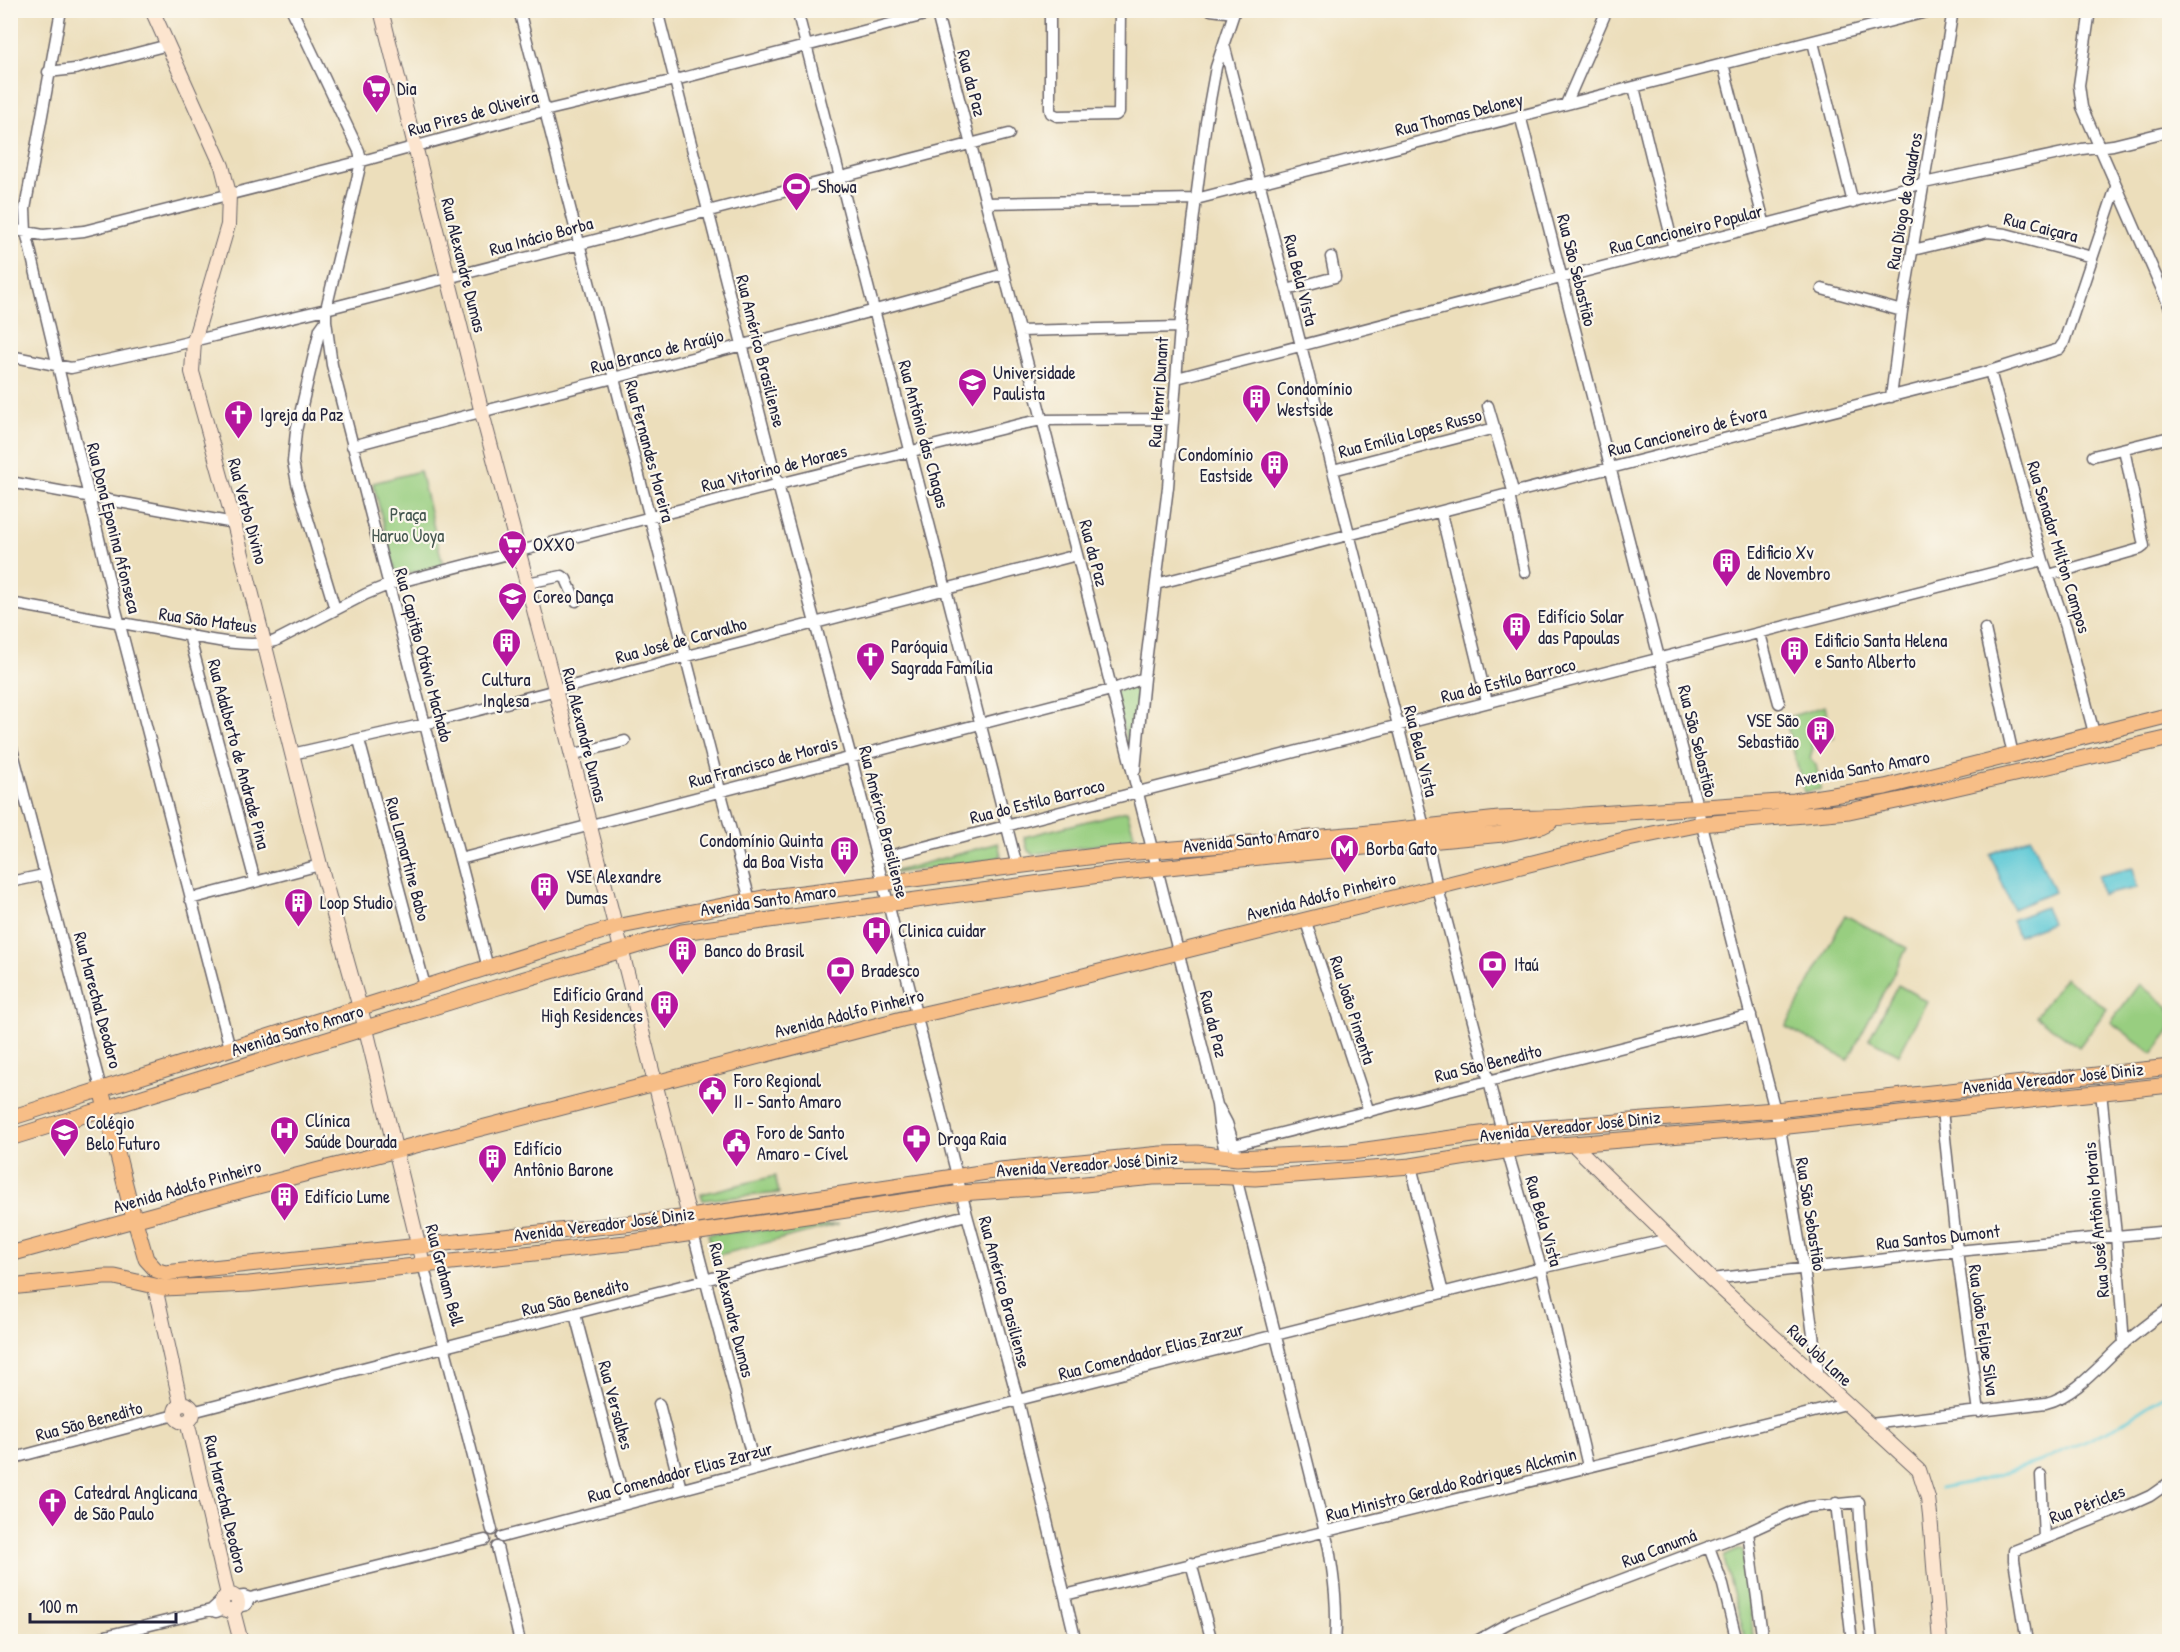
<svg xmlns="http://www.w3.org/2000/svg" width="2180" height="1652" font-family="'Patrick Hand',sans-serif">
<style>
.green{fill:#98ce80;stroke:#5d785e;stroke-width:1.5}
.water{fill:#5ec9d6;stroke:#407688;stroke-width:1.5}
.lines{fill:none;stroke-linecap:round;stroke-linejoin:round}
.stream{stroke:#5ec9d6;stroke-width:3}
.street-casing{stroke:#696468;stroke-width:13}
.secondary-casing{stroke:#696468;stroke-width:16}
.primary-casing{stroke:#696468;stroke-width:17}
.street{stroke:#fff;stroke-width:10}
.secondary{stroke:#fce5cf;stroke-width:14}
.primary{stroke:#f7be87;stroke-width:15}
.labels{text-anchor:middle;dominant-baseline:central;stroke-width:4.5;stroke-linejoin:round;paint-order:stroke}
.street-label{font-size:18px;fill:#22223b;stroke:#fbf7ec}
.poi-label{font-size:18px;fill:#22223b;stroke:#fbf7ec;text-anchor:start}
.park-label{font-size:18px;fill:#455650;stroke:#fbf7ec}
</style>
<rect width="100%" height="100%" fill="#fbf7ec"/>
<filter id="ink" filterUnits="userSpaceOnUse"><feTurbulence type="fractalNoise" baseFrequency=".0167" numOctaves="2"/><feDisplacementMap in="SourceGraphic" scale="12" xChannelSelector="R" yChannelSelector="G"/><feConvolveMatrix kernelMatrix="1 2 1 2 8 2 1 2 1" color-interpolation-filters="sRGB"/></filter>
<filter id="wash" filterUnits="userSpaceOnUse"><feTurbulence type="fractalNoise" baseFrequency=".008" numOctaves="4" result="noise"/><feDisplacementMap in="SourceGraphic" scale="24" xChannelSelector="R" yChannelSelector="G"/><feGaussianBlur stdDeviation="1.35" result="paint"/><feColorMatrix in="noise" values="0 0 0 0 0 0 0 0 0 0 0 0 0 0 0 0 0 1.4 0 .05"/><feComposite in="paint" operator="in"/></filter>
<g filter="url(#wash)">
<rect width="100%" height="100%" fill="#ecdebb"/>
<path class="green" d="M420,471L443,565L397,576L373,483Z
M1142,681L1131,759L1114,692Z
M1825,706L1834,737L1811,744L1813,748L1810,758L1816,765L1821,789L1804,792L1785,718Z
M1127,811L1134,834L1131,840L1033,854L1028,851L1024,837Z
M998,843L1001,855L997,859L895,873L893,872Z
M1845,915L1907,948L1848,1060L1786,1027Z
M2065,978L2107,1009L2079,1047L2036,1016Z
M2139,984L2169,1007V1032L2153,1054L2111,1022Z
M1898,985L1927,1001L1899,1054L1869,1039Z
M775,1176L779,1193L703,1200L701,1194Z
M839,1224L715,1256V1262L708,1234Z
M1740,1549L1743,1550L1754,1641H1746L1724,1559L1725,1556Z"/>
<path class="water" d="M2031,837L2054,892L2013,909L1990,854Z
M2133,868L2137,888L2102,895L2098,876Z
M2045,907L2051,923L2018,936L2012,920Z"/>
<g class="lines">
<path class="stream" d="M1940,1488L1982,1480L2041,1461L2114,1428L2170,1391"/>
</g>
</g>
<g filter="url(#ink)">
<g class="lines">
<defs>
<path id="street" d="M61,10L25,209L26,232L116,610L230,1048
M292,10L359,151L361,161L359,171L326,309V321L332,365L488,968
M519,10L720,790L750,900
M657,10L773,466L853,765L967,1215L1018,1400L1076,1642
M797,10L1017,866
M936,10L1094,620L1217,1105L1219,1124L1226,1157
M1050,10V109L1051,113L1057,116L1116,115L1119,112L1120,10
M1211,10L1234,13
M2090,10L2079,85L2082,107L2170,308
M1813,42L1853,203
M1224,44L1424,827L1435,877L1507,1150L1541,1268L1588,1466
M1723,64L1765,226
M48,72L75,69L168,45
M1634,87L1674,249
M1566,104L1607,10
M1520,115L1781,1134L1804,1269L1819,1379
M986,203L1196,199L1934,10
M10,229L43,235L84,231L366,160L544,111L675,80L944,10
M1913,250L1988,232L2006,234L2092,257
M1822,289L1902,311
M1287,290L1335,277L1331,257
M325,322L320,329L296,431L293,462L297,483L335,609
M1019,331L1180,327
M10,356L71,368L176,345L326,309L1009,134
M1990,371L2043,560L2066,627L2094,733
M1177,378L1924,183L2082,149L2113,145L2170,131
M1891,397L1902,311L1953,10
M1488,406L1514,494
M352,446C569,387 788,337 1004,274
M2093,456L2170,437
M1333,470L1495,428
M10,482L234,523
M1509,495L1525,572
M1441,513L1487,702
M2049,575L2140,549L2144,546L2124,449
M527,583L562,576L566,579L576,601
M1156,584L1990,371L2059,349L2064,342L2116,187
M10,603C61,612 111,621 161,630C193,636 245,650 275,641L366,594L388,585L791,481L1021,424L1042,420L1173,419
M1985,629L2013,755
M1760,634L1779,703
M189,635L255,881
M359,740L425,986
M10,741L101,1089
M292,754L425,724L1077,555
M571,755L625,741
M1135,770L1144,678L1168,487L1180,327L1196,199L1206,122L1216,67L1235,10
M460,859L1111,690L1144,678
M877,859L2043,560
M10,882L44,875
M190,899L320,865
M1305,919L1369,1112
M2101,1092L2116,1235L2124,1344
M1219,1108L1227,1123L1236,1152
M1942,1110L1957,1251L1979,1412
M1234,1145L1751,1015
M1411,1166L1443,1293
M1236,1177L1329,1548C1334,1579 1338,1609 1335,1642
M693,1233L755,1468
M423,1264L492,1530
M1711,1279L1957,1251L2170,1231
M575,1314L625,1504
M659,1404L681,1489
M192,1412L716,1277L967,1215
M1871,1424L2046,1403C2075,1396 2099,1366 2121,1346C2136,1333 2153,1320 2170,1308
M10,1459L175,1415
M2041,1475L2044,1538
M1836,1503L1852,1642
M1748,1532L1763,1642
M502,1537L1018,1400L1541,1268L1669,1239
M497,1547L520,1642
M1709,1547L1723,1585L1737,1642
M1191,1563L1212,1642
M1065,1595L1846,1404
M236,1597L244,1596L250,1598L485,1540
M237,1607L246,1605L250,1598
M211,1610L221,1601
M81,1642L211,1610L216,1612L224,1609
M1475,1642L1512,1621L1748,1532L1790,1513L1808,1507L1859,1502L1862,1550L1872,1642
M2027,1642L2014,1560V1551L2130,1505L2150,1496L2170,1482"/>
<path id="secondary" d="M152,10L222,166L229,194L228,225L194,341L192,372L234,523L320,865L366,1029L423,1264
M381,10L482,413L555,689L692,1228
M1573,1144L1711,1279L1919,1470L1928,1498L1930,1515L1940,1642
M155,1287L181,1405
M175 1413a9 9 0 1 1 18 0a9 9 0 1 1-18 0Z
M187,1421L228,1595
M222 1603a8 8 0 1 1 16 0a8 8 0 1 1-16 0Z
M233,1611L241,1642"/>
<path id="primary" d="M101,1089L129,1200L146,1259L156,1270L165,1273L690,1217L1000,1170L1161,1154L1197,1153L1237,1158L1352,1152L1502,1131L1775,1110L2170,1067
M10,1118L616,927L763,898L1112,854L1360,834L1499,819C1527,817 1554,820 1582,815L1794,801L1885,787L2170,715
M10,1138L495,988L682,932L1114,873L1269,856L1503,834L1542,826L1550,822
M10,1254L250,1188L902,1019L1016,993L1628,839L1701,824L1849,811L1906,799L2170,738
M10,1287L104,1277H115L164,1288L249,1284L626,1243L961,1193L1075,1185L1153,1177L1209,1176L1255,1178L1411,1166L1523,1148L1779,1127L2170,1085"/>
</defs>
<use href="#street" class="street-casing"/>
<use href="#secondary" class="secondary-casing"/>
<use href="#primary" class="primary-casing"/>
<use href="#street" class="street"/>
<use href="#secondary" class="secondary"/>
<use href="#primary" class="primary"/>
</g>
</g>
<defs>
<symbol id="supermarket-pin" viewBox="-11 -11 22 30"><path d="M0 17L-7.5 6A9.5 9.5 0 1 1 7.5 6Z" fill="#b5179e" stroke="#fbf7ec"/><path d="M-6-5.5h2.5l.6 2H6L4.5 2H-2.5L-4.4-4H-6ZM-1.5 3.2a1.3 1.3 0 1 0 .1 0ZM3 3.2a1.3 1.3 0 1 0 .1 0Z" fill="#fff"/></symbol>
<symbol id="stadium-pin" viewBox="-11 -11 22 30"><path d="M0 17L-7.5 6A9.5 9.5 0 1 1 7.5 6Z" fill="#b5179e" stroke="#fbf7ec"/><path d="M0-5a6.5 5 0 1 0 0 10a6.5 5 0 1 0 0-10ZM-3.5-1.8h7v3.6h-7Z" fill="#fff"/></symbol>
<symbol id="university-pin" viewBox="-11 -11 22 30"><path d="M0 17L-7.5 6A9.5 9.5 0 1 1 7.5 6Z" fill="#b5179e" stroke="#fbf7ec"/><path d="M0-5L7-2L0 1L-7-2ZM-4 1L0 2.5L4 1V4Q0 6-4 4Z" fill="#fff"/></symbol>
<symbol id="building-pin" viewBox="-11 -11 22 30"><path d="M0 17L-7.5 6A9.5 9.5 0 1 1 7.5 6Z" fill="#b5179e" stroke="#fbf7ec"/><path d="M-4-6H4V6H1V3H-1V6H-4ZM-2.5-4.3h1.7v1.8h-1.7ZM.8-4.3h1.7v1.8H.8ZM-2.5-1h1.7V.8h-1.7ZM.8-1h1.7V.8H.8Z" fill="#fff"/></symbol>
<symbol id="church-pin" viewBox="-11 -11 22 30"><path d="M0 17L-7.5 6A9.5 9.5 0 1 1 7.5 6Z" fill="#b5179e" stroke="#fbf7ec"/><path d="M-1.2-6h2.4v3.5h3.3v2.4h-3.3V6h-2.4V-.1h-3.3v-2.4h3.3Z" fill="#fff"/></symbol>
<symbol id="school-pin" viewBox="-11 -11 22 30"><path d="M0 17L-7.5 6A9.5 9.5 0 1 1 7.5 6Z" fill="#b5179e" stroke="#fbf7ec"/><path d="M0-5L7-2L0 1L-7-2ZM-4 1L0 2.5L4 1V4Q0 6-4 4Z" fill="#fff"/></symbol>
<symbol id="metro-pin" viewBox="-11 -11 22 30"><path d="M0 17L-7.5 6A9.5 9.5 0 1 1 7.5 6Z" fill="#b5179e" stroke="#fbf7ec"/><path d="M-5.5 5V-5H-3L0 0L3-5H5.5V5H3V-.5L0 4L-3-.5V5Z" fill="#fff"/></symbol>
<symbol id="hospital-pin" viewBox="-11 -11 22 30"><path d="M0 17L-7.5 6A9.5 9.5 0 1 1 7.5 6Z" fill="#b5179e" stroke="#fbf7ec"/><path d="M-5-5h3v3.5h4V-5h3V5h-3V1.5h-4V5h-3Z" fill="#fff"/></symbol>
<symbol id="bank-pin" viewBox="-11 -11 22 30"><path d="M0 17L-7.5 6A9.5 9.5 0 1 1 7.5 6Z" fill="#b5179e" stroke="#fbf7ec"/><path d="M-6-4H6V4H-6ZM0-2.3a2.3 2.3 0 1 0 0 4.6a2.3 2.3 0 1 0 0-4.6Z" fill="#fff"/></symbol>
<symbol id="civic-pin" viewBox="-11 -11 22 30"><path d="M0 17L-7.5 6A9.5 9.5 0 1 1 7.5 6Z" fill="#b5179e" stroke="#fbf7ec"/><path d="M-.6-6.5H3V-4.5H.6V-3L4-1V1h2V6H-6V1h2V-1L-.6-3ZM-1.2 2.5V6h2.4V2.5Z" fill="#fff"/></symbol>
<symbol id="pharmacy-pin" viewBox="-11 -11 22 30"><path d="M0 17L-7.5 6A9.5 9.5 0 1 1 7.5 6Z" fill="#b5179e" stroke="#fbf7ec"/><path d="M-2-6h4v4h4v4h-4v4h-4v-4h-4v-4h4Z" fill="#fff"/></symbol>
</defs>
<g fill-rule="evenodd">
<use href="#supermarket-pin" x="360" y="72" width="33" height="45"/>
<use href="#stadium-pin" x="780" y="170" width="33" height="45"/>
<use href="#university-pin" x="956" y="366" width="33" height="45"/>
<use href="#building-pin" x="1240" y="382" width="33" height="45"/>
<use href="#church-pin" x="222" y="398" width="33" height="45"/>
<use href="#building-pin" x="1258" y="448" width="33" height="45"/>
<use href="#supermarket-pin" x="496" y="528" width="33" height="45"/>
<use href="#building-pin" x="1710" y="546" width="33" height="45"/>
<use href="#school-pin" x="496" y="580" width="33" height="45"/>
<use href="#building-pin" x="1500" y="610" width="33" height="45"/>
<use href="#building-pin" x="490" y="626" width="33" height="45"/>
<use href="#building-pin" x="1778" y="634" width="33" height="45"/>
<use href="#church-pin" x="854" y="640" width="33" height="45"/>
<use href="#building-pin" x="1804" y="714" width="33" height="45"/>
<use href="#metro-pin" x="1328" y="832" width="33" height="45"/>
<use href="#building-pin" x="828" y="834" width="33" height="45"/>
<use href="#building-pin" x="528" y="870" width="33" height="45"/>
<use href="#building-pin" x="282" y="886" width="33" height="45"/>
<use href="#hospital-pin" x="860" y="914" width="33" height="45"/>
<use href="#building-pin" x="666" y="934" width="33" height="45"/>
<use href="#bank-pin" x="1476" y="948" width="33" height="45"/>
<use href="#bank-pin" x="824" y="954" width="33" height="45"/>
<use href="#building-pin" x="648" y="988" width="33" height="45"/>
<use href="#civic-pin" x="696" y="1074" width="33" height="45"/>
<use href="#hospital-pin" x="268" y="1114" width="33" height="45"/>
<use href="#school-pin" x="48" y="1116" width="33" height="45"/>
<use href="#pharmacy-pin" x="900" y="1122" width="33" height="45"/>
<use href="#civic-pin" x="720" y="1126" width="33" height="45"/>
<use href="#building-pin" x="476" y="1142" width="33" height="45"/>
<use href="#building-pin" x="268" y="1180" width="33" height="45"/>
<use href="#church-pin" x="36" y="1486" width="33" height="45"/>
</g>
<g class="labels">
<g class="street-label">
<text transform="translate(972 83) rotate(75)">Rua da Paz</text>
<text transform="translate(473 113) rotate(-15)">Rua Pires de Oliveira</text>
<text transform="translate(1459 114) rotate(-14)">Rua Thomas Deloney</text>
<text transform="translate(1904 201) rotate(-80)">Rua Diogo de Quadros</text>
<text transform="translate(2041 227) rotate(14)">Rua Caiçara</text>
<text transform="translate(1686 229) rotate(-14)">Rua Cancioneiro Popular</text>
<text transform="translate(541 236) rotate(-15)">Rua Inácio Borba</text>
<text transform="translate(464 265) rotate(76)">Rua Alexandre Dumas</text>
<text transform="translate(1577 270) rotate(76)">Rua São Sebastião</text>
<text transform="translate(1301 280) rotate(76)">Rua Bela Vista</text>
<text transform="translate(657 351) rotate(-14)">Rua Branco de Araújo</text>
<text transform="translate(761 351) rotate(76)">Rua Américo Brasiliense</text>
<text transform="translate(1158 392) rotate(-86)">Rua Henri Dunant</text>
<text transform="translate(1687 431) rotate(-14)">Rua Cancioneiro de Évora</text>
<text transform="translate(1410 433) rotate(-15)">Rua Emília Lopes Russo</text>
<text transform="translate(924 434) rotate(75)">Rua Antônio das Chagas</text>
<text transform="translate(650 451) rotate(75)">Rua Fernandes Moreira</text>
<text transform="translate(774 468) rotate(-14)">Rua Vitorino de Moraes</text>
<text transform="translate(248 511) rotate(75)">Rua Verbo Divino</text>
<text transform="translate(114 528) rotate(76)">Rua Dona Eponina Afonseca</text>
<text transform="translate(2059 547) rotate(73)">Rua Senador Milton Campos</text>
<text transform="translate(1094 553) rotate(75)">Rua da Paz</text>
<text transform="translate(208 620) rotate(8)">Rua São Mateus</text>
<text transform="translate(681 640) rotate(-15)">Rua José de Carvalho</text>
<text transform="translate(424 655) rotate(75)">Rua Capitão Otávio Machado</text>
<text transform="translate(1508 680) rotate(-14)">Rua do Estilo Barroco</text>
<text transform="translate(585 735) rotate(76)">Rua Alexandre Dumas</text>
<text transform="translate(1698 741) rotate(76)">Rua São Sebastião</text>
<text transform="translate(1421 751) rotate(76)">Rua Bela Vista</text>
<text transform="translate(239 754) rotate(75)">Rua Adalberto de Andrade Pina</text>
<text transform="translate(763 762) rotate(-15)">Rua Francisco de Morais</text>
<text transform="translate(1862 768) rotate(-10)">Avenida Santo Amaro</text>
<text transform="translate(1037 801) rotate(-14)">Rua do Estilo Barroco</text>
<text transform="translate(884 822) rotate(76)">Rua Américo Brasiliense</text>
<text transform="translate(1251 839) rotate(-6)">Avenida Santo Amaro</text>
<text transform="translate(408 859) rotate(75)">Rua Lamartine Babo</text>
<text transform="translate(1321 896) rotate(-14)">Avenida Adolfo Pinheiro</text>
<text transform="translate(768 900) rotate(-8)">Avenida Santo Amaro</text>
<text transform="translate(98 1000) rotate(75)">Rua Marechal Deodoro</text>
<text transform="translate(1353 1010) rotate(72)">Rua João Pimenta</text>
<text transform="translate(849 1013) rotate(-14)">Avenida Adolfo Pinheiro</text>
<text transform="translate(1214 1024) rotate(76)">Rua da Paz</text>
<text transform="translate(297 1030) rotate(-17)">Avenida Santo Amaro</text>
<text transform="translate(1488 1063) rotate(-14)">Rua São Benedito</text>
<text transform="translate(2053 1078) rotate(-6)">Avenida Vereador José Diniz</text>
<text transform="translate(1570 1126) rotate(-6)">Avenida Vereador José Diniz</text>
<text transform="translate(1087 1164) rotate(-4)">Avenida Vereador José Diniz</text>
<text transform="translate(187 1186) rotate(-16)">Avenida Adolfo Pinheiro</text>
<text transform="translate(1811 1214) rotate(81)">Rua São Sebastião</text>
<text transform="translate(2096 1220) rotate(-95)">Rua José Antônio Morais</text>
<text transform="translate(1544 1221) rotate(74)">Rua Bela Vista</text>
<text transform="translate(604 1224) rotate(-7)">Avenida Vereador José Diniz</text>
<text transform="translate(1938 1237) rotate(-6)">Rua Santos Dumont</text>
<text transform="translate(445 1275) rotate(75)">Rua Graham Bell</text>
<text transform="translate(1005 1292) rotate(75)">Rua Américo Brasiliense</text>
<text transform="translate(575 1297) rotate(-14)">Rua São Benedito</text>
<text transform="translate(732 1310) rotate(76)">Rua Alexandre Dumas</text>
<text transform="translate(1984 1330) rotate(82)">Rua João Felipe Silva</text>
<text transform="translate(1151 1351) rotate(-14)">Rua Comendador Elias Zarzur</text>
<text transform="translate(1820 1355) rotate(43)">Rua Job Lane</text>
<text transform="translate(616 1405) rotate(75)">Rua Versalhes</text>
<text transform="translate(89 1421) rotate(-15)">Rua São Benedito</text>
<text transform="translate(680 1472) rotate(-15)">Rua Comendador Elias Zarzur</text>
<text transform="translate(1451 1484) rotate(-14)">Rua Ministro Geraldo Rodrigues Alckmin</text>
<text transform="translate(226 1504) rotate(77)">Rua Marechal Deodoro</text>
<text transform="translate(2087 1504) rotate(-21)">Rua Péricles</text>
<text transform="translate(1659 1548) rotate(-21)">Rua Canumá</text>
</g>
<g class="poi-label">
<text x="397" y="88">Dia</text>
<text x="818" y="186">Showa</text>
<text x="993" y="372">Universidade<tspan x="993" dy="21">Paulista</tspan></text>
<text x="1277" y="388">Condomínio<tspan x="1277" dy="21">Westside</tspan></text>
<text x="260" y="414">Igreja da Paz</text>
<text x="1253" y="454" text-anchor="end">Condomínio<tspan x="1253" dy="21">Eastside</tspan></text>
<text x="533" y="544">OXXO</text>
<text x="1747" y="552">Edificio Xv<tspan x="1747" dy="21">de Novembro</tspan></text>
<text x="533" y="596">Coreo Dança</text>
<text x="1538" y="616">Edifício Solar<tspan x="1538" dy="21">das Papoulas</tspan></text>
<text x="1815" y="640">Edificio Santa Helena<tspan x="1815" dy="21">e Santo Alberto</tspan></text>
<text x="891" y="646">Paróquia<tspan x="891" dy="21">Sagrada Família</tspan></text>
<text x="506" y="679" text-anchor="middle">Cultura<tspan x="506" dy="21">Inglesa</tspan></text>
<text x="1799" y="720" text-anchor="end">VSE São<tspan x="1799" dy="21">Sebastião</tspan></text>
<text x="823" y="840" text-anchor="end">Condomínio Quinta<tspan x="823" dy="21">da Boa Vista</tspan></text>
<text x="1366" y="848">Borba Gato</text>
<text x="566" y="876">VSE Alexandre<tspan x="566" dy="21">Dumas</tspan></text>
<text x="320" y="902">Loop Studio</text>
<text x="898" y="930">Clinica cuidar</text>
<text x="704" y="950">Banco do Brasil</text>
<text x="1514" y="964">Itaú</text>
<text x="861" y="970">Bradesco</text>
<text x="643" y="994" text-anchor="end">Edifício Grand<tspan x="643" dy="21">High Residences</tspan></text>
<text x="734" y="1080">Foro Regional<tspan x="734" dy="21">II - Santo Amaro</tspan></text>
<text x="305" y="1120">Clínica<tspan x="305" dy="21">Saúde Dourada</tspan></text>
<text x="86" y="1122">Colégio<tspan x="86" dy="21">Belo Futuro</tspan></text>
<text x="757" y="1132">Foro de Santo<tspan x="757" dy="21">Amaro - Cível</tspan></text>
<text x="938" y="1138">Droga Raia</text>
<text x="514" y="1148">Edifício<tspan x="514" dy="21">Antônio Barone</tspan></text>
<text x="305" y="1196">Edifício Lume</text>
<text x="74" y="1492">Catedral Anglicana<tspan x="74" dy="21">de São Paulo</tspan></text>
</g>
<g class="park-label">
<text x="408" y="514">Praça<tspan x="408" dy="21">Haruo Uoya</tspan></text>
</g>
</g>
<rect width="2180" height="1652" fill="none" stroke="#fbf7ec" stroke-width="36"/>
<path d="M30 1613v9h146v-9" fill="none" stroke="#22223b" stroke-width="3"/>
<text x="39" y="1613" font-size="18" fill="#22223b" stroke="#fbf7ec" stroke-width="4.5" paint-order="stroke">100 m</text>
</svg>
